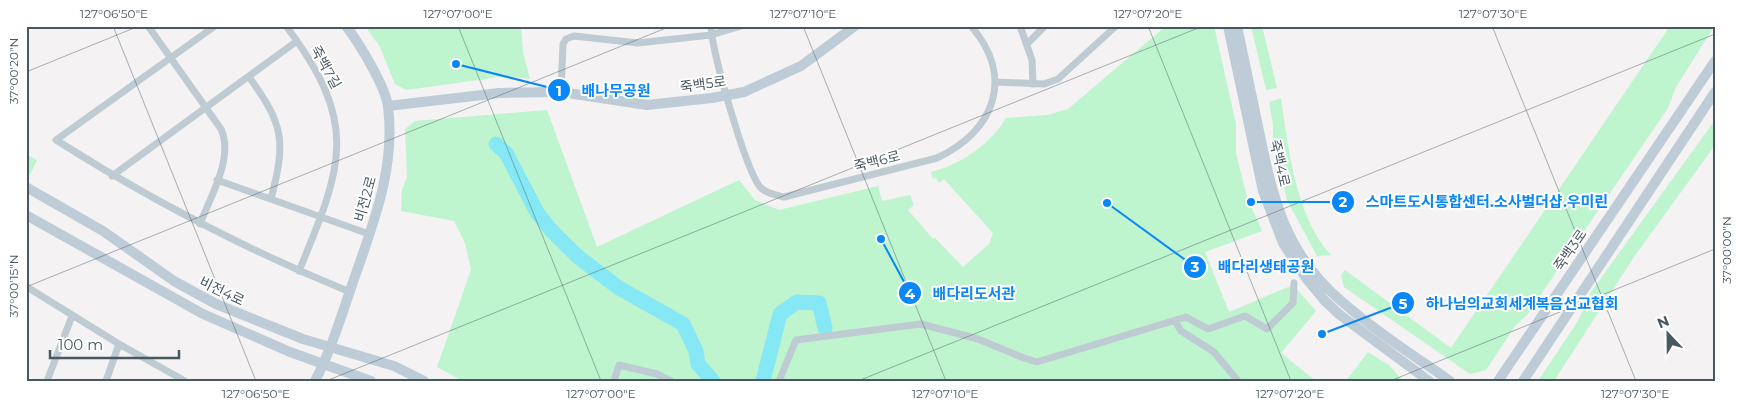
<svg xmlns="http://www.w3.org/2000/svg" width="1741" height="407" font-family="Montserrat,'Noto Sans KR',sans-serif">
<style>
.green{fill:#bef4ce}
.lines{fill:none;stroke-linecap:round;stroke-linejoin:round}
.river{stroke:#87e8f5;stroke-width:15}
.street{stroke:#bfcbd2;stroke-width:7}
.secondary{stroke:#beccd7;stroke-width:10}
.ticks{fill:none;stroke:#485861;stroke-width:1;stroke-opacity:0.45}
.labels{text-anchor:middle;dominant-baseline:central;stroke-width:4;stroke-linejoin:round;paint-order:stroke}
.street-label{font-size:14px;fill:#485861;stroke:#fff}
.leader{fill:none;stroke:#0986f7;stroke-width:2}
.callout-dot{fill:#0986f7;stroke:#fff;stroke-width:2}
.mark-label{font-size:15px;text-anchor:middle;font-weight:bold;fill:#fff}
.callout-label{font-size:15px;text-anchor:middle;font-weight:bold;fill:#0986f7;stroke:#fff;stroke-width:4;stroke-linejoin:round;paint-order:stroke}
.neatline{fill:none;stroke:#485861;stroke-width:2}
.ticks-label{font-size:12px;text-anchor:middle;fill:#485861}
</style>
<rect width="100%" height="100%" fill="#f4f2f2"/>
<path class="green" d="M365,26H521L523,52L530,79L507,76L406,90L395,84L380,47Z
M1166,26H1214L1236,124V154L1247,197L1262,231L1205,252L1229,312L1293,285L1316,311L1281,353L1316,381H463L437,367L471,270L465,243L454,221L401,211L402,190L407,177L405,129L415,121L547,110L597,247L739,180L755,200L779,210L878,186L882,201L910,195L914,205L908,210L933,239L935,238L963,267L989,244L993,233L944,179L939,183L936,178L933,179L931,172C960,165 991,144 1006,118L1048,115L1068,109Z
M1251,26H1262L1277,88L1266,90Z
M1670,26H1711L1712,30L1676,87L1668,108L1527,315L1515,326L1486,370L1470,374L1344,287L1341,275L1345,270L1451,348Z
M1281,98C1288,147 1296,218 1331,255L1317,256L1287,200L1273,140V125L1269,102Z
M1715,120V145L1634,257L1554,381H1538L1578,321L1591,292Z
M26,154L37,160L30,175L26,173Z
M1368,352L1389,365L1403,381H1346Z"/>
<g class="lines">
<path class="river" d="M496,144L506,153L538,214L552,231L577,256L619,288L683,324L696,351L698,364L713,381
M763,381L780,314L797,302L819,303L825,328"/>
<path class="street" d="M148,26L221,129C234,158 211,195 200,224
M215,26L56,140C149,199 247,250 350,292
M286,26C360,124 343,165 299,271
M711,26C712,52 745,168 760,187C765,193 776,195 784,197L937,158C995,131 1015,77 971,26
M1020,26L1032,60L1033,84
M1027,44L1045,26
M249,77C284,125 286,141 271,199
M996,82L1044,84L1058,79L1116,26
M561,92L563,44L566,39L574,36L638,43L711,35L741,26
M112,176L297,41
M217,180L369,234
M26,289L27,287L119,344L185,381
M1175,321L1181,331L1214,352L1238,381
M47,381L72,316
M106,381L119,344
M614,381L619,365L657,374L671,381
M779,381L796,340L921,324L978,339L1024,358L1037,362L1186,317L1208,329L1245,316L1267,329L1293,303L1294,283"/>
<path class="secondary" d="M1228,26L1263,191L1283,243L1306,278L1325,301L1340,315L1429,381
M1237,26C1244,60 1251,93 1258,126C1272,195 1284,252 1340,300C1374,330 1413,355 1450,381
M388,106L499,93L561,92L647,105L712,98L744,92L801,66L855,26
M26,187L103,231L174,281L216,304L303,339L394,366L424,381
M26,215L203,314L290,352L371,381
M315,381C331,350 341,317 352,285C372,227 396,169 388,107C386,87 359,43 346,26
M1498,381L1715,61
M1523,381L1715,92"/>
</g>
<path class="ticks" d="M113,26L256,381M458,26L601,381M803,26L946,381M1148,26L1291,381M1492,26L1636,381M26,72L139,26M26,287L671,26M326,381L1203,26M858,381L1715,34M1390,381L1715,249"/>
<g class="labels">
<g class="street-label">
<text transform="translate(326 67) rotate(61)">죽백7길</text>
<text transform="translate(703 84) rotate(-8)">죽백5로</text>
<text transform="translate(877 161) rotate(-14)">죽백6로</text>
<text transform="translate(1280 163) rotate(77)">죽백4로</text>
<text transform="translate(365 199) rotate(-74)">비전2로</text>
<text transform="translate(1570 250) rotate(-56)">죽백3로</text>
<text transform="translate(222 291) rotate(26)">비전4로</text>
</g>
</g>
<path class="leader" d="M456 64L559 90M1251 202L1343 202M1107 203L1195 267M881 239L910 293M1322 334L1403 303"/>
<g class="callout-dot">
<circle cx="456" cy="64" r="5"/>
<circle cx="1251" cy="202" r="5"/>
<circle cx="1107" cy="203" r="5"/>
<circle cx="881" cy="239" r="5"/>
<circle cx="1322" cy="334" r="5"/>
<circle cx="559" cy="90" r="12"/>
<circle cx="1343" cy="202" r="12"/>
<circle cx="1195" cy="267" r="12"/>
<circle cx="910" cy="293" r="12"/>
<circle cx="1403" cy="303" r="12"/>
</g>
<g class="mark-label">
<text x="559" y="96">1</text>
<text x="1343" y="207">2</text>
<text x="1195" y="272">3</text>
<text x="910" y="299">4</text>
<text x="1403" y="309">5</text>
</g>
<g class="callout-label">
<text x="616" y="96">배나무공원</text>
<text x="1487" y="207">스마트도시통합센터.소사벌더샵.우미린</text>
<text x="1266" y="272">배다리생태공원</text>
<text x="974" y="299">배다리도서관</text>
<text x="1522" y="309">하나님의교회세계복음선교협회</text>
</g>
<rect width="1741" height="407" fill="none" stroke="#ffffff" stroke-width="55"/>
<g transform="translate(1668 334) rotate(338)" stroke="#ffffff" stroke-width="4" paint-order="stroke">
<path d="M0-4L9 19L0 12L-9 19Z" fill="#485861"/>
<text y="-8" font-size="14" font-weight="bold" text-anchor="middle" fill="#485861">N</text>
</g>
<path d="M50 350v8h129v-8" fill="none" stroke="#485861" stroke-width="2.5"/>
<text x="58" y="350" font-size="15" fill="#485861" stroke="#ffffff" stroke-width="4" paint-order="stroke">100 m</text>
<rect x="28" y="28" width="1686" height="352" class="neatline"/>
<g class="ticks-label">
<text x="114" y="18">127°06'50"E</text>
<text x="458" y="18">127°07'00"E</text>
<text x="803" y="18">127°07'10"E</text>
<text x="1148" y="18">127°07'20"E</text>
<text x="1493" y="18">127°07'30"E</text>
<text transform="translate(14 71) rotate(-90)" y="4">37°00'20"N</text>
<text transform="translate(1727 250) rotate(-90)" y="4">37°00'00"N</text>
<text transform="translate(14 286) rotate(-90)" y="4">37°00'15"N</text>
<text x="256" y="398">127°06'50"E</text>
<text x="601" y="398">127°07'00"E</text>
<text x="945" y="398">127°07'10"E</text>
<text x="1290" y="398">127°07'20"E</text>
<text x="1635" y="398">127°07'30"E</text>
</g>
</svg>
